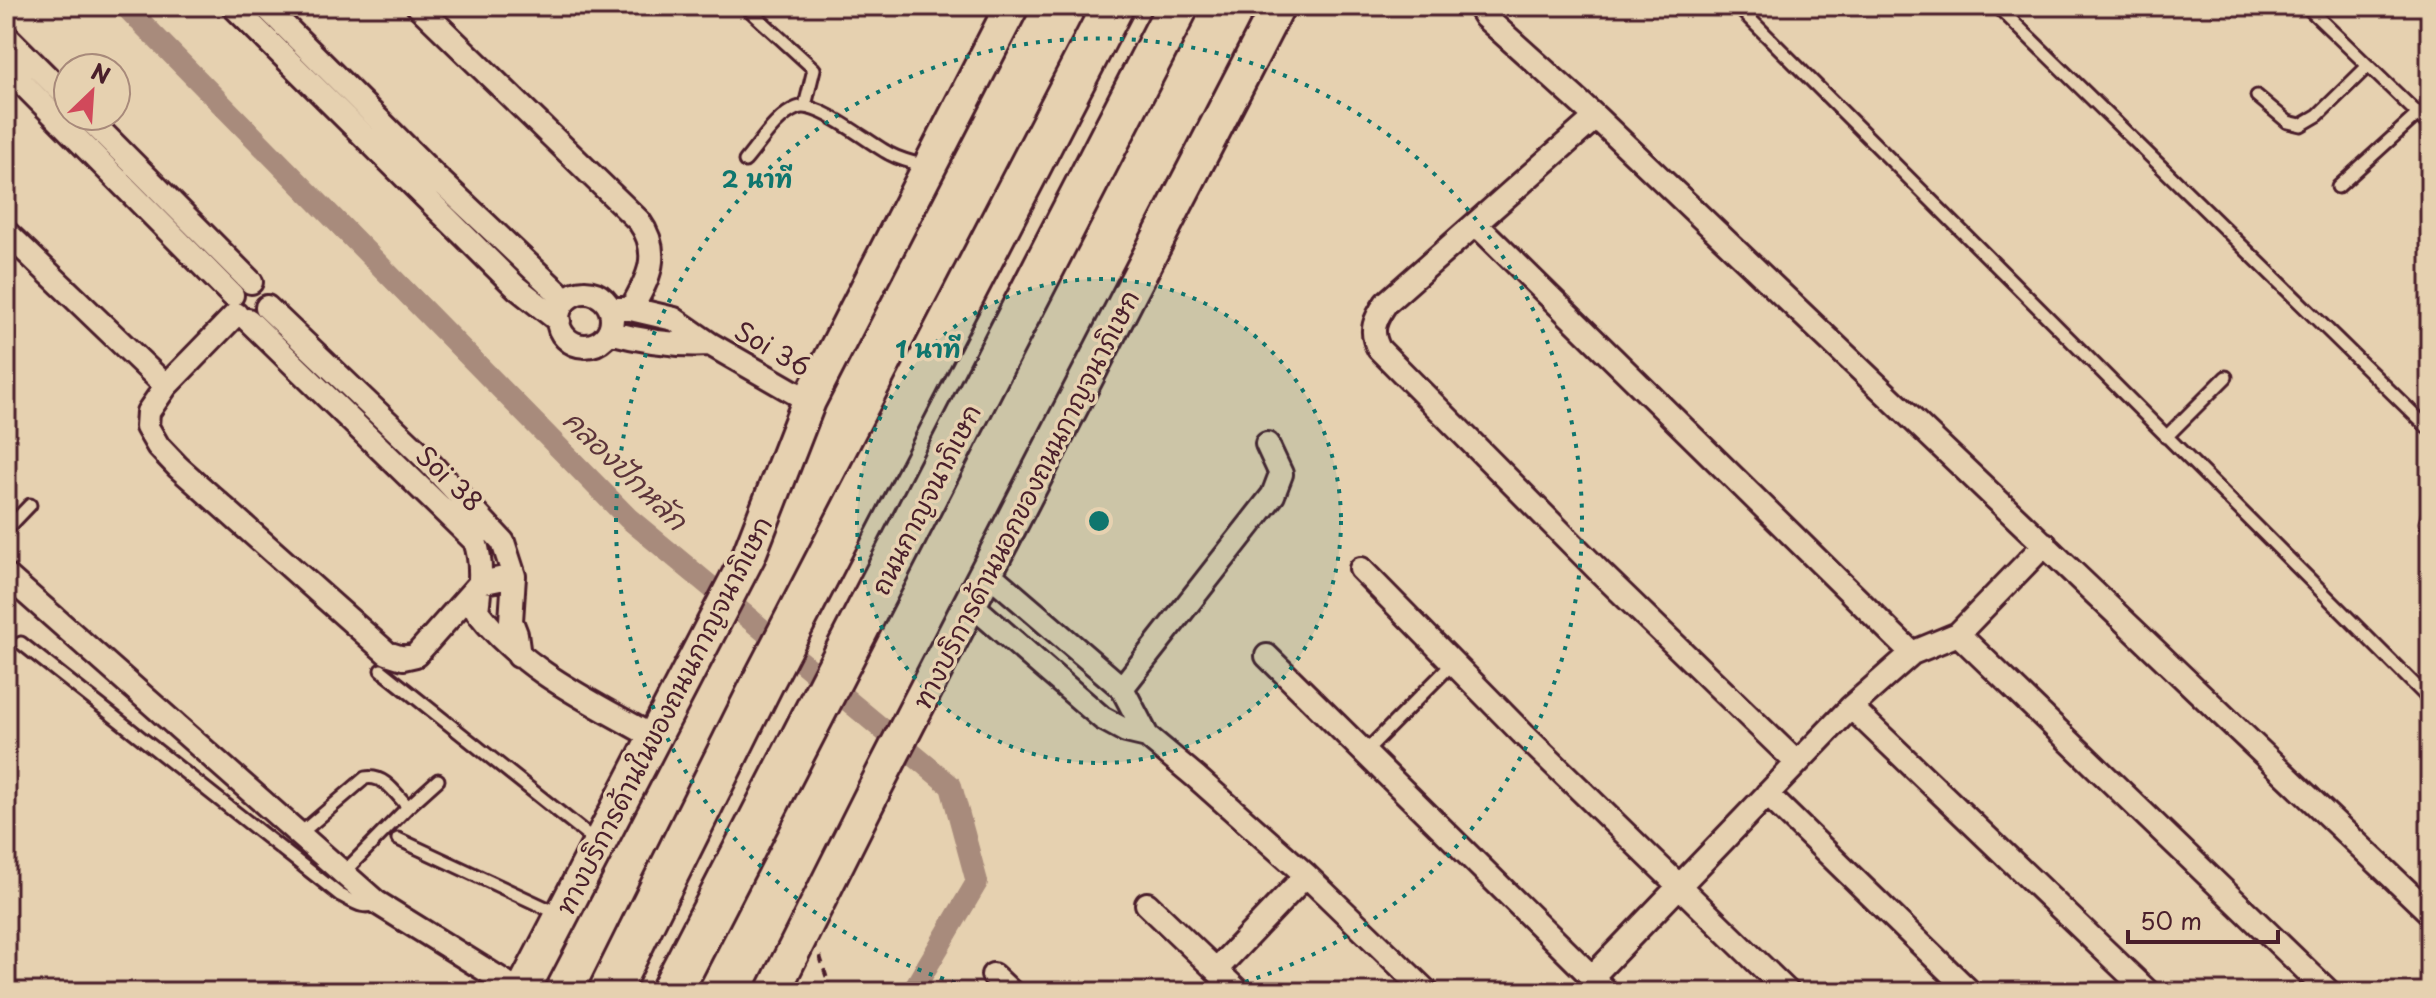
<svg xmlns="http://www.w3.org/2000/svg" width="2436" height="998" font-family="'Playpen Sans','Playpen Sans Thai',sans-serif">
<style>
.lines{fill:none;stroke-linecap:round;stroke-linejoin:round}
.canal{stroke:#a88b7b;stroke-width:22}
.lane-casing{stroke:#4a1f2b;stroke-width:17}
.street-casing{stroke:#4a1f2b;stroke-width:28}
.secondary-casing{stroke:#4a1f2b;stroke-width:38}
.highway-casing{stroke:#4a1f2b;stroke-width:46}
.path{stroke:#4a1f2b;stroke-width:4;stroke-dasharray:8 6;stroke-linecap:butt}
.lane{stroke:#e6d1b0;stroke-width:11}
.street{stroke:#e6d1b0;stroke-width:22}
.secondary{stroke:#e6d1b0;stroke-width:32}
.highway{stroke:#e6d1b0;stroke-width:40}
.ring{fill:none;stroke:#0f766e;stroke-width:4;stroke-dasharray:4 8}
.labels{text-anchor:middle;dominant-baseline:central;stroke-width:7;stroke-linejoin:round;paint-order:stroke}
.street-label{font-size:26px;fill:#4a1f2b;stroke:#e6d1b0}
.water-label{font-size:28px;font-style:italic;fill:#5d353b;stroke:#e6d1b0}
.centre{fill:#0f766e;stroke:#e6d1b0;stroke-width:4}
.ring-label{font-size:24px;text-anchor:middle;font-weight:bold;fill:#0f766e;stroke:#e6d1b0;stroke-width:7;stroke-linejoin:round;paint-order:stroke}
</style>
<rect width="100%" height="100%" fill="#e6d1b0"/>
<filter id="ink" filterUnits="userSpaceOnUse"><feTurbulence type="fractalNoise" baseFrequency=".0125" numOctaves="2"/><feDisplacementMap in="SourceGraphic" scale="16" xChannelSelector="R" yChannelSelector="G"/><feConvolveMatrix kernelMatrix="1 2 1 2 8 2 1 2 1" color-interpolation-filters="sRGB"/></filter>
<g filter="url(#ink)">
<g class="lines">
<path class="canal" d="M125,6L628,518L951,786L977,882L912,992"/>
<defs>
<path id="lane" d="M745,6L814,69L805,106
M1737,6L2430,700
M1997,6L2430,430
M2306,6L2418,114
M2257,96L2288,122L2301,125L2318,115L2368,66
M745,161C759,145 776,116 797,108C817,100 870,144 890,154C901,160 914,163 926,166
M2338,187L2418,114L2430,127
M2166,437L2226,377
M2430,508L2426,523L2430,529
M6,530L30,505
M21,643L340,895C351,900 365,912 376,902
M381,670L598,843
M1365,752L1453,663
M301,833L365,778C384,774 396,794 408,807
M398,839L561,915
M344,872L408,807L438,780"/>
<path id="street" d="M233,6L517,288L559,321
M265,6L435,176L566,300
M418,6L639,221C662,253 649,278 631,309
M1478,6L1485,17L1596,117L2430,913
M6,36L68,98
M6,67L232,295
M86,116L251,282
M1596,117L1386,303C1375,319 1369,331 1379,349L1601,573L1796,762
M1477,225L1912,653
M6,232L166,386
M558 319a27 27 0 1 1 54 0a27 27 0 1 1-54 0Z
M267,307L423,456L503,542L514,576L511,621L516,634L519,656
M610,309H631L674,319L710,344L809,401
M236,314L166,386L148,412L147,427L158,446L178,467L387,653L403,658L416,655L480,583L514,576
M248,320L475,541C483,564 480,586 477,611C522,670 590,701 653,737
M609,332C642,341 675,346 710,344
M1361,569L1525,736L1788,992
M987,572L1122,688L1147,736
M6,575L376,902L521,992
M971,604L1102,718L1126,731L1147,736L1196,777L1306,875L1427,992
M1958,634L2329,992
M1267,656L1607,992
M1122,688L1273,495L1281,474L1267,444
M1851,707L2148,992
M1767,794L1970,992
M1147,904L1239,992
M1216,970L1306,875
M993,975L1011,992
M1592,977L1851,707L1912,653L1958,634L2045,544"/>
<path id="secondary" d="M522,992L749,555L809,401L1012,6
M773,992L874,790L1278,6"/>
<path id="highway" d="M609,992L763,682L1113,6
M671,992L1178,6"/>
</defs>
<use href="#lane" class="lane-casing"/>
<use href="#street" class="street-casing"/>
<use href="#secondary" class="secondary-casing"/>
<use href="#highway" class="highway-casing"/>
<path class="path" d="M820,956L831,992"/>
<use href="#lane" class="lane"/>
<use href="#street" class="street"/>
<use href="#secondary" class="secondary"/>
<use href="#highway" class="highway"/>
</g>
</g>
<circle cx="1099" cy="521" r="242" fill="#0f766e" fill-opacity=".12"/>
<g class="ring">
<circle cx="1099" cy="521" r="242"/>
<path d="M990 992A483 483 0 1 1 1208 992"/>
</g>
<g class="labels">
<g class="street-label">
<text transform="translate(773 348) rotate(30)">Soi 36</text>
<text transform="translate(450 478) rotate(44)">Soi 38</text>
<text transform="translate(925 499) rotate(-63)">ถนนกาญจนาภิเษก</text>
<text transform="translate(1025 499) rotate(-63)">ทางบริการด้านนอกของถนนกาญจนาภิเษก</text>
<text transform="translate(663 715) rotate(-63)">ทางบริการด้านในของถนนกาญจนาภิเษก</text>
</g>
<g class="water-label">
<text transform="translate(626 469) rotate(44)">คลองปักหลัก</text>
</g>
</g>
<circle cx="1099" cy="521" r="12" class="centre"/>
<g class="ring-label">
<text x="757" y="188">2 นาที</text>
<text x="928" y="358">1 นาที</text>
</g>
<rect width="2436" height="998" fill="none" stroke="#e6d1b0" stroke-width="32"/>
<rect x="16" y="16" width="2404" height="966" fill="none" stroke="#4a1f2b" stroke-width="3" filter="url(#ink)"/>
<g transform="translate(92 92) rotate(25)"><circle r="38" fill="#e6d1b0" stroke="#a88a7b" stroke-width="2"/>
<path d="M0-6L14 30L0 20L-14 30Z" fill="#d1495b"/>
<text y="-12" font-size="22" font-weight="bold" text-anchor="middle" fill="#4a1f2b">N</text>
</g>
<path d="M2128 930v12h150v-12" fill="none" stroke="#4a1f2b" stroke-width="4"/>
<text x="2140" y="930" font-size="24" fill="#4a1f2b" stroke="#e6d1b0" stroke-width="6" paint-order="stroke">50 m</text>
</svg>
